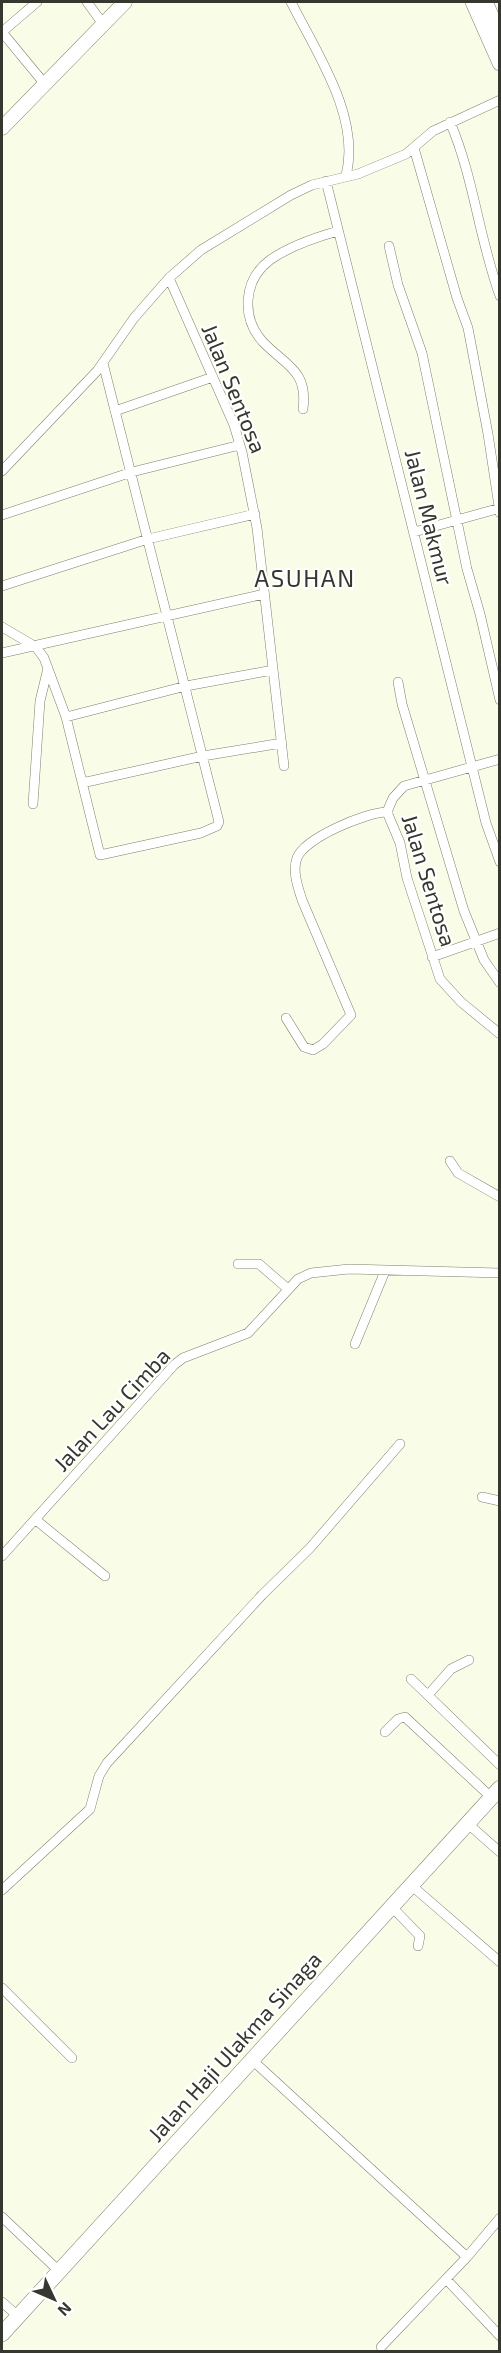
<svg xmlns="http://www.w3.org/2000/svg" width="501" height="2353" font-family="'Exo 2',sans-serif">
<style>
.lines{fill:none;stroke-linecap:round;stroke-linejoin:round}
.street-casing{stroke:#7d806d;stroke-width:10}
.secondary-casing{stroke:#7d806d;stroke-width:15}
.primary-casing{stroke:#7d806d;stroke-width:16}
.street{stroke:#fff;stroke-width:9}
.secondary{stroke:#fff;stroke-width:14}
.primary{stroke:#fff;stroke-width:15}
.labels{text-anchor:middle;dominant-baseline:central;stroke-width:4.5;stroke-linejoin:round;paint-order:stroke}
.street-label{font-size:22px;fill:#363830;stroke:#fff}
.neighbourhood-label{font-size:24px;letter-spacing:1.5px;fill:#363830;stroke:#fff}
</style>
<rect width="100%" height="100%" fill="#f9fce7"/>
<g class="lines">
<defs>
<path id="street" d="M87,2L103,24
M291,2C316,52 361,117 346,175
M2,32L44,83
M2,32L37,2
M450,122C474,178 479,239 500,296
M414,148L457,298L468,328L488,434L500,513
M326,181L486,823L500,862
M389,246L398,285L422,353L467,569L480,614L500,700
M169,278L234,425L242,452L257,528L284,766
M303,409C308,370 286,366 263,342C241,318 243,280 270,260C288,247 317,237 338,231
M115,411L213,377
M2,471L97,371L134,318L169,278L201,250L291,195L312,185L358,174L406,154L433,131L500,100
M2,515L132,472L240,445
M414,532L500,508
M2,586L148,539L255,514
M2,627L36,647L44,658L66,717L100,855L201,833L217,826L219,822L103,363
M2,653L264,594
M398,682L402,704L464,911L484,960L500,983
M66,717L186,686L273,670
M500,759L404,786L393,798L387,812L400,843L407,878L440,979L461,1002L500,1034
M82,783L203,756L282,743
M33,804L40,701L48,668
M432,957L500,933
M286,1018L304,1047L313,1050L323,1044L351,1015L302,900C298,887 292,871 297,858C304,838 367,812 387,812
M450,1161L458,1173L500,1197
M238,1264H259L288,1289
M355,1344L385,1271
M482,1497L500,1501
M36,1520L105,1576
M2,1556L174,1365L183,1358L248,1333L298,1279L311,1273L349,1269L500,1273
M411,1679L500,1765
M428,1695L451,1669L469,1660
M385,1732L398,1719L405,1717L491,1797
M467,1823L500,1852
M411,1885L500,1962
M2,1890L90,1809L99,1776L107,1763L262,1595L310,1548L400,1444
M391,1906L420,1936L418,1946
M2,1988L72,2058
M251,2059L467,2257L381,2347
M2,2217L59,2271
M467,2257L500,2218
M446,2279L500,2336
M2,2302L18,2316"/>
<path id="secondary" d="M2,128L125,2"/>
<path id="primary" d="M473,2L500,63
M485,2L500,35
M2,2334L500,1788"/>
</defs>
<use href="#street" class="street-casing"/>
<use href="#secondary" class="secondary-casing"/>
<use href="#primary" class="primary-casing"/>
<use href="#street" class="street"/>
<use href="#secondary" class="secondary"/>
<use href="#primary" class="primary"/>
</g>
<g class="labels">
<g class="street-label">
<text transform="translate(235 388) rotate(68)">Jalan Sentosa</text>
<text transform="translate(430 517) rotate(76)">Jalan Makmur</text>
<text transform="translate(430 880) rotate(73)">Jalan Sentosa</text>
<text transform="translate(111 1409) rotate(-47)">Jalan Lau Cimba</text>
<text transform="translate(234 2046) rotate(-48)">Jalan Haji Ulakma Sinaga</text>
</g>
<g class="neighbourhood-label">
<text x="305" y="577">ASUHAN</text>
</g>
</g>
<rect width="501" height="2353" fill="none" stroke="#363830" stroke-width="6"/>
<g transform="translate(54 2299) rotate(134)" stroke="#ffffff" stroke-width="4.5" paint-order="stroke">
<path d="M0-4.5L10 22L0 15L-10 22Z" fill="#363830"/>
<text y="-9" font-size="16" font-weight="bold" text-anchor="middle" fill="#363830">N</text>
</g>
</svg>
